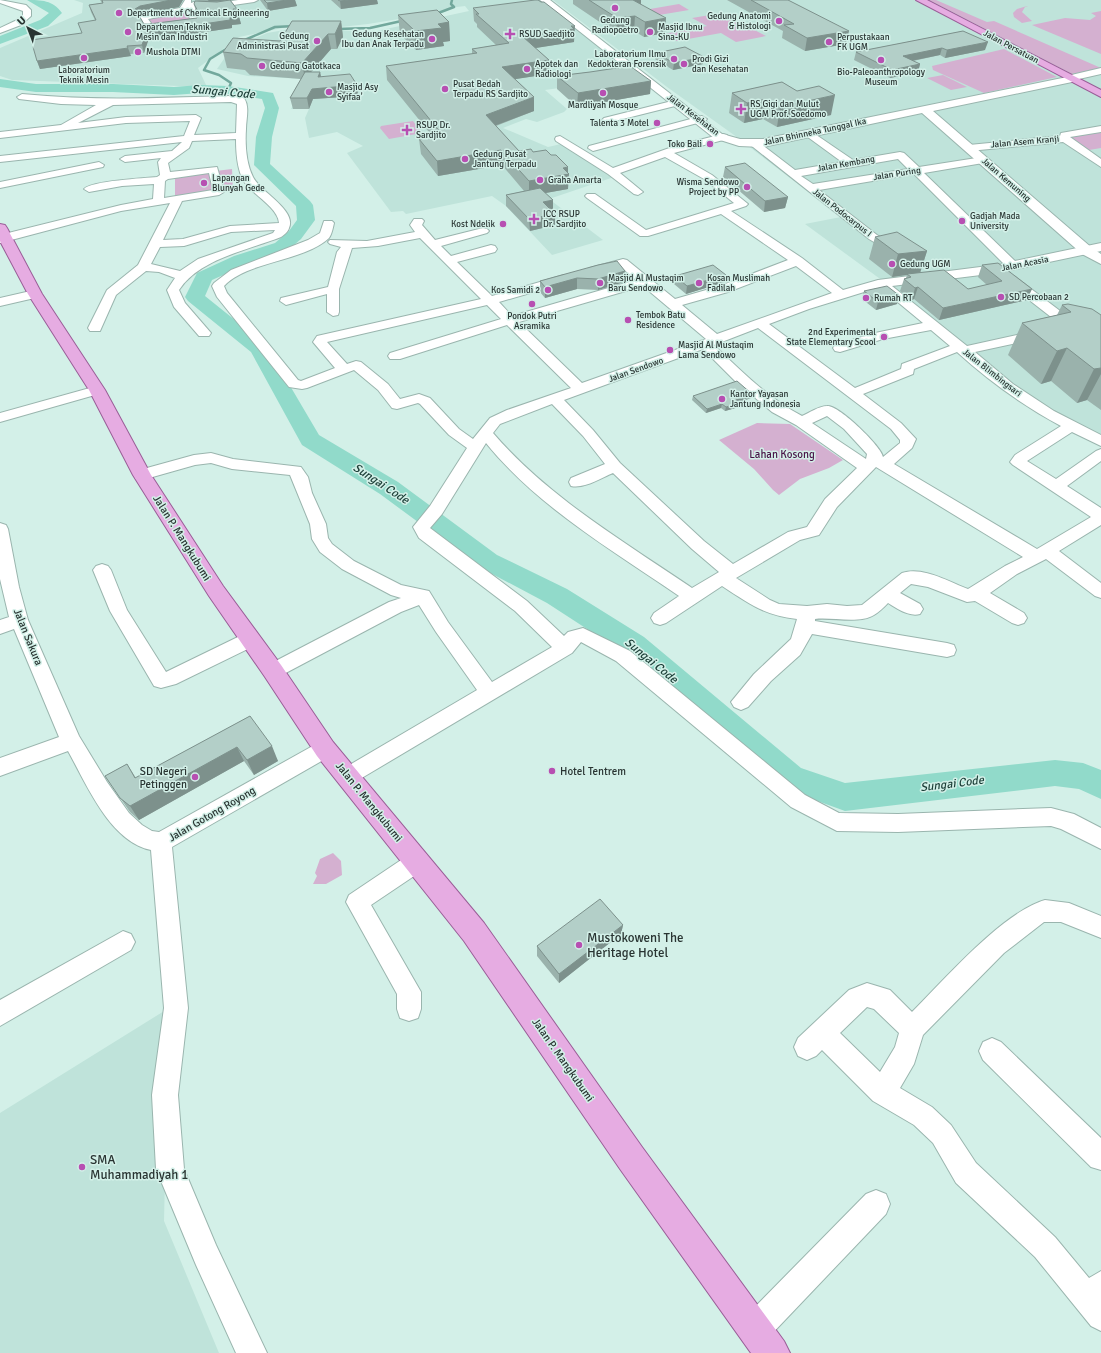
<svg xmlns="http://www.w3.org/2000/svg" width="1101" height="1353" font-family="Signika,sans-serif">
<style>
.built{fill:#bfe3da}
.green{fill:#d4b0d0}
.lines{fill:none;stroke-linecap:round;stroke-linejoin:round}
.stream{stroke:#72a89c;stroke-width:2.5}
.river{fill:#91daca;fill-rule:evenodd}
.minor-casing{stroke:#9ab5ae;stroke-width:2}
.tertiary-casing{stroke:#9ab5ae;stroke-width:2}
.primary-casing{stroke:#995e97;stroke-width:2}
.minor{fill:#fff;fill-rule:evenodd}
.tertiary{fill:#fff;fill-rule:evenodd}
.primary{fill:#e6ace2;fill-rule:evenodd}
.wall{fill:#9ab2ac}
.shaded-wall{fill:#7d918c}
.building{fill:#b3cfc8;stroke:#7d918c}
.poi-dot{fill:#b74fb2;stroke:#d3f0e8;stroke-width:1.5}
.labels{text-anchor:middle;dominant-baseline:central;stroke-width:3;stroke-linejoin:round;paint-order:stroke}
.far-poi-label{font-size:9px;fill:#293432;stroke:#d3f0e8;text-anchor:start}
.far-street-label{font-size:9px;fill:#293432;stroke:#d3f0e8}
.park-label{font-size:11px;fill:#491347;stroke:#d3f0e8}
.street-label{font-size:11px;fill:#293432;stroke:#d3f0e8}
.poi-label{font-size:11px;fill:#293432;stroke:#d3f0e8;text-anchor:end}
.water-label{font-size:12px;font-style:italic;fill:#1c3f38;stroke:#d3f0e8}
.near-poi-label{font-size:13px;fill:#293432;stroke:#d3f0e8;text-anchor:start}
</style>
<rect width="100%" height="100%" fill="#d3f0e8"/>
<path class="built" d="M74,0H540L637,77L545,90L567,109L564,112L537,122L526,119L503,128L548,147L561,144L614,177L549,199L603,240L552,255L506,206L492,196L406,214L403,211L391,212L347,153L363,146L337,132L309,138L305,118L309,109H291L306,83L304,79L248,76L217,69L228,53L236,47L267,33L296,28L372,32L469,11L465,6L449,8L436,13L368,24L341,27H287L239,37L198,68L207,87L12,80L0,76V48L82,13L83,3Z
M553,0H1101V439L1017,391L898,292L805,224L841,217L734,135L667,87Z
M169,1008L164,1221L219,1353H0V1113Z"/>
<path class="green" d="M929,0H936L987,22L994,21L1101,68L1072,74Z
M679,4L689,10L659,15L650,9Z
M1027,6H1028L1025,7L1022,12L1032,21L1022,23L1014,17L1013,13L1017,9Z
M186,11L194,21L153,27L147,16Z
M1101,11V54L1032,25L1065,18L1090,20L1096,16L1091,13Z
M722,13L766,36L736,42L721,33L677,41L664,34L707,26L692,18Z
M1004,49L1057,77L984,93L933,70L932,66Z
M943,75L967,87L951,90L927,78Z
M413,121L422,133L389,139L380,128L381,126Z
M1101,131V148L1089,150L1066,136Z
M232,169L233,190L175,198V176Z
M757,423L790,424L843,460L829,468L800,479L779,495L773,490L754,469L719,440Z
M333,853L341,861L342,875L326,884H313L317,876L315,873L320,859Z"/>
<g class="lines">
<path class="stream" d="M433,15L454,7L451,4L452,0
M337,29L370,28L406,20
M240,42L275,27L295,26
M228,90L231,83L219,75L204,70L210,59L231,46"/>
<path class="river" d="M27,0C41,0 53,0 62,13L48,26L0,44V36L40,20L49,13Z
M0,79L36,84H113L174,87L200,85L228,86L273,93L279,108L272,137L270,164L310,201L313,205L315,220L301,239L287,251L248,264L212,280L205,296L266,345L319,435L398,482L497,555L567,589L644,637L801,768L845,783L1055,760L1083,763L1101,770V799L1079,789L1055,786L845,811L779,787L624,653L547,603L479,567L380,494L302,445L251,352L188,301L185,297L197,273L234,256L275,243L289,231L297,220L296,206L254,165L256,137L265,108L262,99L228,94L200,93L174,95L113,92H36L0,87Z"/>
<defs>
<path id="minor" d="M0,0L26,5L31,10V16L21,25L0,33V28L15,21L23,15V11L0,3Z
M185,0H191V3L194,2L198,4L194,12L200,22L199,24L151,31H148L139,17L143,15L180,8ZM188,8L186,12L191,20L153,26L148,19L186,12Z
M238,0H258L254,2L206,9L202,7L206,5Z
M1101,68V74L1070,81L1065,78L1067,76Z
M22,94C92,101 161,98 231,96L244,98C250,107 246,119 246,129C245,144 246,163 253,177C260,192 297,210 289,228C288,232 284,235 281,237C248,250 199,259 179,290L185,303L211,333L209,336H199L174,307L167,290L175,278L159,272L146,271L116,295L100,331H90L88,328L107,290L138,265L170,203L121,211L0,243V235L121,205L153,199L154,184L122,186L89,192L84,189C90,181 145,178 157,177L160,175L158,162L161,158L125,162L120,159L125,156L172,151L182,142L0,162V156L184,136L190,121L126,123L0,138V132L61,125L96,105L61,104L19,99L17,97ZM231,102L237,104L236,133L194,135L201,118L196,115L126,117L78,123L113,105ZM236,139C236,152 237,168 243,180C251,194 278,207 279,223L230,226L183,239L163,240L182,201L219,195L224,192L217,167L170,172L168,163L189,148L192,141ZM209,173L213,190L164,198L165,181L168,179ZM275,230L273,233L198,259L180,271L151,264L160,247L184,246L231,232Z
M676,100L681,103L679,105L607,123L602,120L604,118Z
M702,116L707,119L705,121L593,151L588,148L589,146Z
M1101,126V132L1070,137L1101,159V167L1063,142L969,151L964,148L969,145L1060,136L1061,133Z
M809,130L853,160L900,152L904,153L919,167L983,157L987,158L988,160L983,163L924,173L1015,261L1101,243V251L997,273L892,286L967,346L1039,330L1044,331L1046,334L1044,337L975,352L1013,384L1054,411L1101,435V446L1072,432L1027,461L1056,479L1096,451L1101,449V461L1067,486L1101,508V525L1059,551L1101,583V598L1095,596L1046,559L1017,574L990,593L1024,613L1027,618L1024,623L1018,625L1012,623L975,601L967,602L928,587L911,584L900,593L920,604L923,609L920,614C909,617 898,609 888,603C884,607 879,612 874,615C860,624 832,617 815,619V621L947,643L954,645L956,650L954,655L947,657L812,634L800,655L771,681L748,707L741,710L734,707L731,702L754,674L791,639L797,619C763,615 750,604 722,586L666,623L660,625L654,623L651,618L654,613L679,596C612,550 538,507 486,443L442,514L430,528L527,601L564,636L568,632L583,628L630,651L805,795L839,813L898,814L1051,808L1074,814L1101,828V849L1061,829L1051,826L898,832L837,831L791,807L616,661L581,642L572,653L355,782L348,785L341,782L338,776L341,770L477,690L436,632L419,605L401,612L280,676L273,678L266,676L264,671L266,666L389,602L401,598L391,595L342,569L320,552L312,539L310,524L290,475L232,469L211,463L195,465L142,480L136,479L134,475L136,471L194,455L211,453L233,459L301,467L308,477L312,493L326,524L328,538L332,544L354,561L401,585L429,591L448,622L492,682L552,647L515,611L419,538L413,527L430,506L467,448L449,435L420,404L418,403L397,409L392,408L378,390L354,370L307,388L302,389L289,387L217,297L212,286L214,283L231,270L308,240L320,233L324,221H332L334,223C333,227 332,234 329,238C303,262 247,261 224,286L227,293L298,380L301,381L335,368L313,342L317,336L481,299L420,238L378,246L352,248L339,289V312L338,315L333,316L327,312V294L286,305L280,301L281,298L328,287L337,252L341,247L330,244L328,242L330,240L367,241L415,232L410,225L414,219H422L424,221L422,225L435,240L483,228L487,229L489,231L487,233L441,246L451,256L491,245L495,246L497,249L495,252L457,262L492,296L564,275L570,279L568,282L499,302L512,316L636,280L621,267L594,275L588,271L590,268L623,259L627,260L675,299L720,286L788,260L721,214L648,236H640L587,198L585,196L587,194H595L646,230L734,203L704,179L665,157L620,173L643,192L638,195L634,194L608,174L556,141L555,139L556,137L560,136L613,168L675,146L723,134L727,135L728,137L727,139L674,153L712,175L748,204L746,206L731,211L802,258L843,290L878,280L1004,264L914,174L819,190L877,235L901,249L903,252L897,256L869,239L748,143L749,141H757L795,170L842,162L805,135L804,133ZM898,159L908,169L813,184L801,176ZM796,266L832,293L717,334L682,305L728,292ZM643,286L706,339L582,383L519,322ZM877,288L888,294L923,323L875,333L835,345L833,348L835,351L840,352L883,339L931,330L950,346L902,364L901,369L855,388L769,324L809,309ZM487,305L501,319L390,353L388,356L390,359H400L507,325L571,388L507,410L490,418L473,439L459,429L430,398L419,394L400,399L388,384L361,362L356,361L347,364L327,342ZM758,328L891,429L900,440V443L883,457C882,447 839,405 827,406C819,406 809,413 802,416C768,398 741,371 714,345ZM703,349L735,381L772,412L796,425L857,468L825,499L807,527L788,532L733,564L704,541L620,463L593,430L564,400ZM957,352C988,380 1023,406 1061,426L1015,455L1010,462L1013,465L1091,517L1037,549L894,464L912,448L916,439L901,423L863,394L913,374L914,369ZM552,404L583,436L605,464L571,478L569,482L571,486C584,489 601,478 613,473L692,549L719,572L692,588C623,541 548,497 493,433L500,424ZM827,416L844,429L867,454L866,459L812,423ZM876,467L1023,557L1005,566L968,589C949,582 923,566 902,573L862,605L847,606L827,604L807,606L779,604L770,600L736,578L800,540L819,535L837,507Z
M99,162L104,165L103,167L0,188V182Z
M1010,275L1014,276L1101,342V353L1096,352L1006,282L1004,279Z
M35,290L39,291L41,294L39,297L0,306V298Z
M97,386L102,387L104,390L102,393L0,422V413Z
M0,523L6,525L8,529L19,587L28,620L79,736L107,782L129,813L142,825L152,831L159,832L318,743L325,741L332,743L335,749L332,755L172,847L188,1008L178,1095L184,1169L216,1245L267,1353H236L196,1265L156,1169L152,1095L164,1008L151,850C110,842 86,783 68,751L0,776V758L59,737L14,629L0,634V620L9,617L0,579Z
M102,564L108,566L111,570L127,610L166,672L242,635L249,633L256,635L258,640L256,645L176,684L161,688L154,686L110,611L93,570L96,566Z
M418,851L426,854L429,861L426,868L371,905L421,992V1009L418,1018L409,1021L400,1018L397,1009V994L346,902L349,895L410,854Z
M1045,900L1069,903L1101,916V938L1061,922H1044L1004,953L923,1035L914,1064L900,1088L932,1107L951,1125L976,1163L1055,1237L1089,1278L1101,1271V1331L1091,1326L1035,1257L956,1183L933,1143L914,1125L873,1101L822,1050L816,1056L807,1060L798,1056L794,1047L798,1038L849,990L867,983L890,990L912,1012C944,980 1003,912 1045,900ZM867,1007L874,1009L899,1033L895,1047L880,1072L840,1033Z
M123,931L131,934L135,942L131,950L0,1026V1000Z
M992,1038L1001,1042L1101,1138V1170L1091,1167L983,1060L979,1051L983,1042Z
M876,1190L886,1194L890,1204L886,1214L766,1340L755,1344L744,1340L740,1329L744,1318L866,1194Z"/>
<path id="tertiary" d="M540,0H550L722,134L740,139H763L1072,76L1076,77L1077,79L1076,81L1072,82L933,111L1092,248L1101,254V264L1082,254L922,113L763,147L739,146L714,138Z"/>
<path id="primary" d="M916,0H927L1101,90V97Z
M0,224L5,225L7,228L42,294L105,390L151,475L223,586L281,665L333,742L484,923L642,1147L784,1341L790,1353H751L620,1169L464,941L317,756L265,677L209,596L133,475L89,390L28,294L0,241Z"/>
</defs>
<use href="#minor" class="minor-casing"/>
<use href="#tertiary" class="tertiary-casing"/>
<use href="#primary" class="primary-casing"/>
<use href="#minor" class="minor"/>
<use href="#tertiary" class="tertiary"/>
<use href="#primary" class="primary"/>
</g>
<path class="wall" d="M100,0H183L179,7L143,14L139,16L144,24H149L197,18L198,16L196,12L194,4L199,1L193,0H231H230L237,9L241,24L232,25V28L185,35L184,33L149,38L144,53L130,54L131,56L40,69L37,61L82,33L95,20L91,12L89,5L102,3Z
M260,0H295L297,6L268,11Z
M331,0H377L378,4L341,9Z
M573,0H641V4L665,33L644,37L634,31L616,33L573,4Z
M727,0H788L846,44L805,51L782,38L783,31Z
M473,8L574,39V42L535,48L549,60V74L515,79L534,97V111L496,126L519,151L533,152L568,173V189L545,193L552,211L555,214V225L530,231L506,206V195L524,191L502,165L438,176L421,154L419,139L433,137L387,80L386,66L472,54V49L496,45L477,27V24L474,21Z
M398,15L449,22L450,41L443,42L444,46L416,50L400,34Z
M341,21L343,37L337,49H331L311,72H320L321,77L357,85L358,96L313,99L309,109H293L290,98L301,79L250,75L245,70L227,68L223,52L280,41Z
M963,31L985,50L945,58L940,55L913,61L920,64L918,72L890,78L854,60L856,52Z
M656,53L703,64L673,70L655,59Z
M590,72L651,81L650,94L577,107L557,89V76Z
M782,82L831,115L777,127L763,119L744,123L729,113L732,93Z
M725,167L788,197L785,208L764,212L723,177Z
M875,237L927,251L920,273L968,289L987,285L978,277L982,265L1027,300L939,320L914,299L912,300L900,291L904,279L906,278L907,275L892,277L869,259Z
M625,271L624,282L598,290L577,289L545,298L540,292V281Z
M726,275L725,282L686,294L674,284L675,276Z
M864,291L897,304L876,310L862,299Z
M1062,305L1101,315V410L1087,400L1077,403L1051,381L1041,384L1008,355L1022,323L1057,315Z
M693,396L751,398L739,402V407L725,411L721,408L706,413L692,400Z
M250,716L278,761L254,775L244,761L139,820L130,812L105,776L127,764L136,778Z
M623,925L621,934L559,983L537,956V946Z"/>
<path class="shaded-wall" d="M171,0H183L179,7L143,14L138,17L135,9L140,6Z
M208,0H231L209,2Z
M287,0H295L297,6L268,11L267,3Z
M349,0H377L378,4L341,9L340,1Z
M628,0H641V9Z
M233,9H237L241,24L232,25V28L185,35L183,27L230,17Z
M635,16L634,31L616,33L617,18Z
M666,18L665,33L644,37L645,22Z
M341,21L343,37L337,49L335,34Z
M449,22L450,41L443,42L444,46L416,50L415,31L438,24Z
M182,25L184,33L149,38L144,53L142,45L147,30Z
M575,26L574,42L523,50L522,36Z
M849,31L846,44L805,51L807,38Z
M328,34L331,49L305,79L302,63Z
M988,42L985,50L945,58L947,50Z
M128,48L131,56L40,69L37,61Z
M942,48L940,55L901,63L903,56Z
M704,57L703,64L673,70L674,63Z
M549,60V74L503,81L502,67Z
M920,64L918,72L890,78L892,70Z
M320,72L322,82L318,77Z
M651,81L650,94L577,107L578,93Z
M357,85L358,96L313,99L309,109L307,98L312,89Z
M835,95L831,115L777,127L780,107Z
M534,97V111L486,129V115Z
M766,99L763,119L744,123L747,103Z
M501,150L502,165L438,176L437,161Z
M568,167V174H569L568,189L529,196V181L563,168Z
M788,197L785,208L764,212L765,201Z
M553,200V211L543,202Z
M555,214V225L530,231L529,219Z
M927,251L920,273L892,277L898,254Z
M625,271L624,282L598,290V279Z
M726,275L725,282L686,294L687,286Z
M577,278V289L545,298V287Z
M918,287L914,299L912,300L915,288Z
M1032,289L1027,300L939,320L943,308Z
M900,296L897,304L876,310L878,302Z
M1067,348L1051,381L1041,384L1057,351Z
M1101,368V374L1087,400L1077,403L1094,369Z
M752,394L751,398L735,404L736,400Z
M740,403L739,407L725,411L726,407Z
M722,404L721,408L706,413L707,409Z
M272,746L278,761L254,775L247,760Z
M237,747L244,761L139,820L130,806Z
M623,925L621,934L559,983V974Z"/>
<path class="building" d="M102,0H171L140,6L135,9L144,24H149L197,18L199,13L194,4L195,1L217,2L230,0L237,9H233L239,16L230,17V20L183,27L182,25L147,30L142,45L127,46L128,48L37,61L31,40L82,33L78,23L96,20L89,5L103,3Z
M264,0H287L267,3Z
M338,0H349L340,1Z
M535,0H538L541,2H544L575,26H571L574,29L522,36L549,60L502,67L534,97L486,115L519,151L531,149L533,152L546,150L551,155H556L568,167L563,168L569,174L529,181L501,150L437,161L419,139L437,136L436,134L441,133L386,66L477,53L472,49L509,43L476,14H479L473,8Z
M589,0H633L666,18L645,22L635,16L617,18Z
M751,0H788L849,31L807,38L784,25L794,24Z
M437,10L449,22L438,24L442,28L415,31L398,15Z
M292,21H341L335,34H328L302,63L247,58L241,54L223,52L233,38L280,41Z
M963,31L988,42L947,50L942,48L903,56L920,64L892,70L856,52Z
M685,47L704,57L674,63L656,53Z
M630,66L651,81L578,93L557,76L590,72Z
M305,72H320L318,77L350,74L357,85L312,89L307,98H290Z
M782,82L797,91L819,86L835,95L780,107L766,99L747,103L732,93Z
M745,163L788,197L765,201L725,167Z
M540,188L553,200L543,202L555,214L529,219L506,195Z
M897,232L927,251L898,254L875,237Z
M617,261L625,271L598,279L577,278L545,287L540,281L598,265Z
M998,263L1032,289L943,308L918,287L915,288L904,279L911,277L907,274L944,270L968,289L1002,281L982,265Z
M713,265L726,275L687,286L675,276Z
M887,286L900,296L878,302L864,291Z
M1068,304L1092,309L1101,315V368L1094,369L1067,348L1057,351L1022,323L1071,312L1062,305Z
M737,381L752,394L736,400L740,403L726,407L722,404L707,409L693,396Z
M250,716L272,746L247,760L237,747L130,806L120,798L105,776L127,764L135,778Z
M600,899L623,925L559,974L537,946Z"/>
<g class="poi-dot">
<circle cx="615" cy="8" r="4"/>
<circle cx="119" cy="13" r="4"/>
<circle cx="779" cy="21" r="4"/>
<circle cx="128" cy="32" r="4"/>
<circle cx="650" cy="32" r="4"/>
<path d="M508 28h4v4h4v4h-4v4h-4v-4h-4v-4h4z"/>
<circle cx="432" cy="39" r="4"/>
<circle cx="317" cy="41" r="4"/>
<circle cx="829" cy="42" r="4"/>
<circle cx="138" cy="52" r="4"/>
<circle cx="84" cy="58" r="4"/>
<circle cx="674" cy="59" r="4"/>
<circle cx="881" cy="60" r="4"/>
<circle cx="684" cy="64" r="4"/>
<circle cx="262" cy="66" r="4"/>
<circle cx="527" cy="69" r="4"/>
<circle cx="445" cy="89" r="4"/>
<circle cx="329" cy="92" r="4"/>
<circle cx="603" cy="93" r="4"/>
<path d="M739 103h4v4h4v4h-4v4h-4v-4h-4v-4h4z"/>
<circle cx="657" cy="123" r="4"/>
<path d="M405 124h4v4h4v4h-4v4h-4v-4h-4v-4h4z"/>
<circle cx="710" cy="144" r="4"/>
<circle cx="465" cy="159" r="4"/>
<circle cx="540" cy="180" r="4"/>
<circle cx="204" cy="183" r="4"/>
<circle cx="747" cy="187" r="4"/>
<path d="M532 213h4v4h4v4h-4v4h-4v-4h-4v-4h4z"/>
<circle cx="962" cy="221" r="4"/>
<circle cx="503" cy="224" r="4"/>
<circle cx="892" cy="264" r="4"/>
<circle cx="600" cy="283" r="4"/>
<circle cx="699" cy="283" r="4"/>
<circle cx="548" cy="290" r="4"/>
<circle cx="1001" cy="297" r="4"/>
<circle cx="866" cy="298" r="4"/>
<circle cx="532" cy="304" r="4"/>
<circle cx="628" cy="320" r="4"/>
<circle cx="884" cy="337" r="4"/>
<circle cx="670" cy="350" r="4"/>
<circle cx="722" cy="399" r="4"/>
<circle cx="552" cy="771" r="4"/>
<circle cx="195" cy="777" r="4"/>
<circle cx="579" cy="945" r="4"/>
<circle cx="82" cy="1167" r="4"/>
</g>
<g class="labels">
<g class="far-poi-label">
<text x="127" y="13">Department of Chemical Engineering</text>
<text x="771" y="16" text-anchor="end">Gedung Anatomi<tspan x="771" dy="10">&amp; Histologi</tspan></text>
<text x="615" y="20" text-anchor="middle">Gedung<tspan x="615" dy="10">Radiopoetro</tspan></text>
<text x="136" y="27">Departemen Teknik<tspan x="136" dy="10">Mesin dan Industri</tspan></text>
<text x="658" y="27">Masjid Ibnu<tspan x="658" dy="10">Sina-KU</tspan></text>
<text x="424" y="34" text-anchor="end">Gedung Kesehatan<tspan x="424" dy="10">Ibu dan Anak Terpadu</tspan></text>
<text x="519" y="34">RSUD Saedjito</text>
<text x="309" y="36" text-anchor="end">Gedung<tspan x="309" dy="10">Administrasi Pusat</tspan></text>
<text x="837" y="37">Perpustakaan<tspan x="837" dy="10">FK UGM</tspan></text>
<text x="146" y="52">Mushola DTMI</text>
<text x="666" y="54" text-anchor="end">Laboratorium Ilmu<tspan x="666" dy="10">Kedokteran Forensik</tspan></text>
<text x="692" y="59">Prodi Gizi<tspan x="692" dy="10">dan Kesehatan</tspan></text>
<text x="535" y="64">Apotek dan<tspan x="535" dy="10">Radiologi</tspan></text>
<text x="270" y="66">Gedung Gatotkaca</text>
<text x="84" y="70" text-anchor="middle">Laboratorium<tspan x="84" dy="10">Teknik Mesin</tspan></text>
<text x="881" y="72" text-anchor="middle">Bio-Paleoanthropology<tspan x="881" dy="10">Museum</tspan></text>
<text x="453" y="84">Pusat Bedah<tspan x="453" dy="10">Terpadu RS Sardjito</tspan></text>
<text x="337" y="87">Masjid Asy<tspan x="337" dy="10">Syifaa'</tspan></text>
<text x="750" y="104">RS Gigi dan Mulut<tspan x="750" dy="10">UGM Prof. Soedomo</tspan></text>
<text x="603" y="105" text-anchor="middle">Mardliyah Mosque</text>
<text x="649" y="123" text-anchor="end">Talenta 3 Motel</text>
<text x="416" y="125">RSUP Dr.<tspan x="416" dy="10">Sardjito</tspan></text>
<text x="702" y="144" text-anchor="end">Toko Bali</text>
<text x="473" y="154">Gedung Pusat<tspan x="473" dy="10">Jantung Terpadu</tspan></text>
<text x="212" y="178">Lapangan<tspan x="212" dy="10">Blunyah Gede</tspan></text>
<text x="548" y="180">Graha Amarta</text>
<text x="739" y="182" text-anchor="end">Wisma Sendowo<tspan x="739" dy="10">Project by PP</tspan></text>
<text x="543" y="214">ICC RSUP<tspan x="543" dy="10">Dr. Sardjito</tspan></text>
<text x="970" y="216">Gadjah Mada<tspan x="970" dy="10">University</tspan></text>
<text x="495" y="224" text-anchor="end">Kost Ndelik</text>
<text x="900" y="264">Gedung UGM</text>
<text x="608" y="278">Masjid Al Mustaqim<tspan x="608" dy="10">Baru Sendowo</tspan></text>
<text x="707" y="278">Kosan Muslimah<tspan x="707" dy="10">Fadilah</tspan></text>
<text x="540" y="290" text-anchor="end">Kos Samidi 2</text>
<text x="1009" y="297">SD Percobaan 2</text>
<text x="874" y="298">Rumah RT</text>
<text x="636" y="315">Tembok Batu<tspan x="636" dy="10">Residence</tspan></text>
<text x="532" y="316" text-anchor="middle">Pondok Putri<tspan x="532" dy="10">Asramika</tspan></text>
<text x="876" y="332" text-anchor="end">2nd Experimental<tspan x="876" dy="10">State Elementary Scool</tspan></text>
<text x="678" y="345">Masjid Al Mustaqim<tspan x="678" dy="10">Lama Sendowo</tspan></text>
<text x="730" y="394">Kantor Yayasan<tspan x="730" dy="10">Jantung Indonesia</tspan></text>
</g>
<g class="far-street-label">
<text transform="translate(1011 47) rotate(28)">Jalan Persatuan</text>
<text transform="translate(693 115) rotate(37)">Jalan Kesehatan</text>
<text transform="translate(815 132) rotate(-12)">Jalan Bhinneka Tunggal Ika</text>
<text transform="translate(1025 142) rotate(-5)">Jalan Asem Kranji</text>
<text transform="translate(846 164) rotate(-10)">Jalan Kembang</text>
<text transform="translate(897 174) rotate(-9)">Jalan Puring</text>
<text transform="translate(1006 180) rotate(41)">Jalan Kemuning</text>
<text transform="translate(842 213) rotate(38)">Jalan Podocarpus I</text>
<text transform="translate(1025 264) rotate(-11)">Jalan Acasia</text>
<text transform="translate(636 370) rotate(-20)">Jalan Sendowo</text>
<text transform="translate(992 373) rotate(38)">Jalan Blimbingsari</text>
</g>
<g class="park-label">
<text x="782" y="454">Lahan Kosong</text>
</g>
<g class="street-label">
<text transform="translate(182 538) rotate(58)">Jalan P. Mangkubumi</text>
<text transform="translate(28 637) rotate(68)">Jalan Sakura</text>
<text transform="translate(369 802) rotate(51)">Jalan P. Mangkubumi</text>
<text transform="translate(212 814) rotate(-30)">Jalan Gotong Royong</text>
<text transform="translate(563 1060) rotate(55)">Jalan P. Mangkubumi</text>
</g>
<g class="poi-label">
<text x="187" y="771">SD Negeri<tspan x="187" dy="13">Petinggen</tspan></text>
<text x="560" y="771" text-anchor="start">Hotel Tentrem</text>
</g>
<g class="water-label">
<text transform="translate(223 92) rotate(5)">Sungai Code</text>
<text transform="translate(381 484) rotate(33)">Sungai Code</text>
<text transform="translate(651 661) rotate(39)">Sungai Code</text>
<text transform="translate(952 784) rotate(-7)">Sungai Code</text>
</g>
<g class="near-poi-label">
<text x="587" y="938">Mustokoweni The<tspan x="587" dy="15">Heritage Hotel</tspan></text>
<text x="90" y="1160">SMA<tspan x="90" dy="15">Muhammadiyah 1</tspan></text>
</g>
</g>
<g transform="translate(28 28) rotate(318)" stroke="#d3f0e8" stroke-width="3" paint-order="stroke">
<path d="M0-3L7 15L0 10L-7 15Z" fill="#293432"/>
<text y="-6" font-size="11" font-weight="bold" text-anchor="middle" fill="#293432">U</text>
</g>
</svg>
